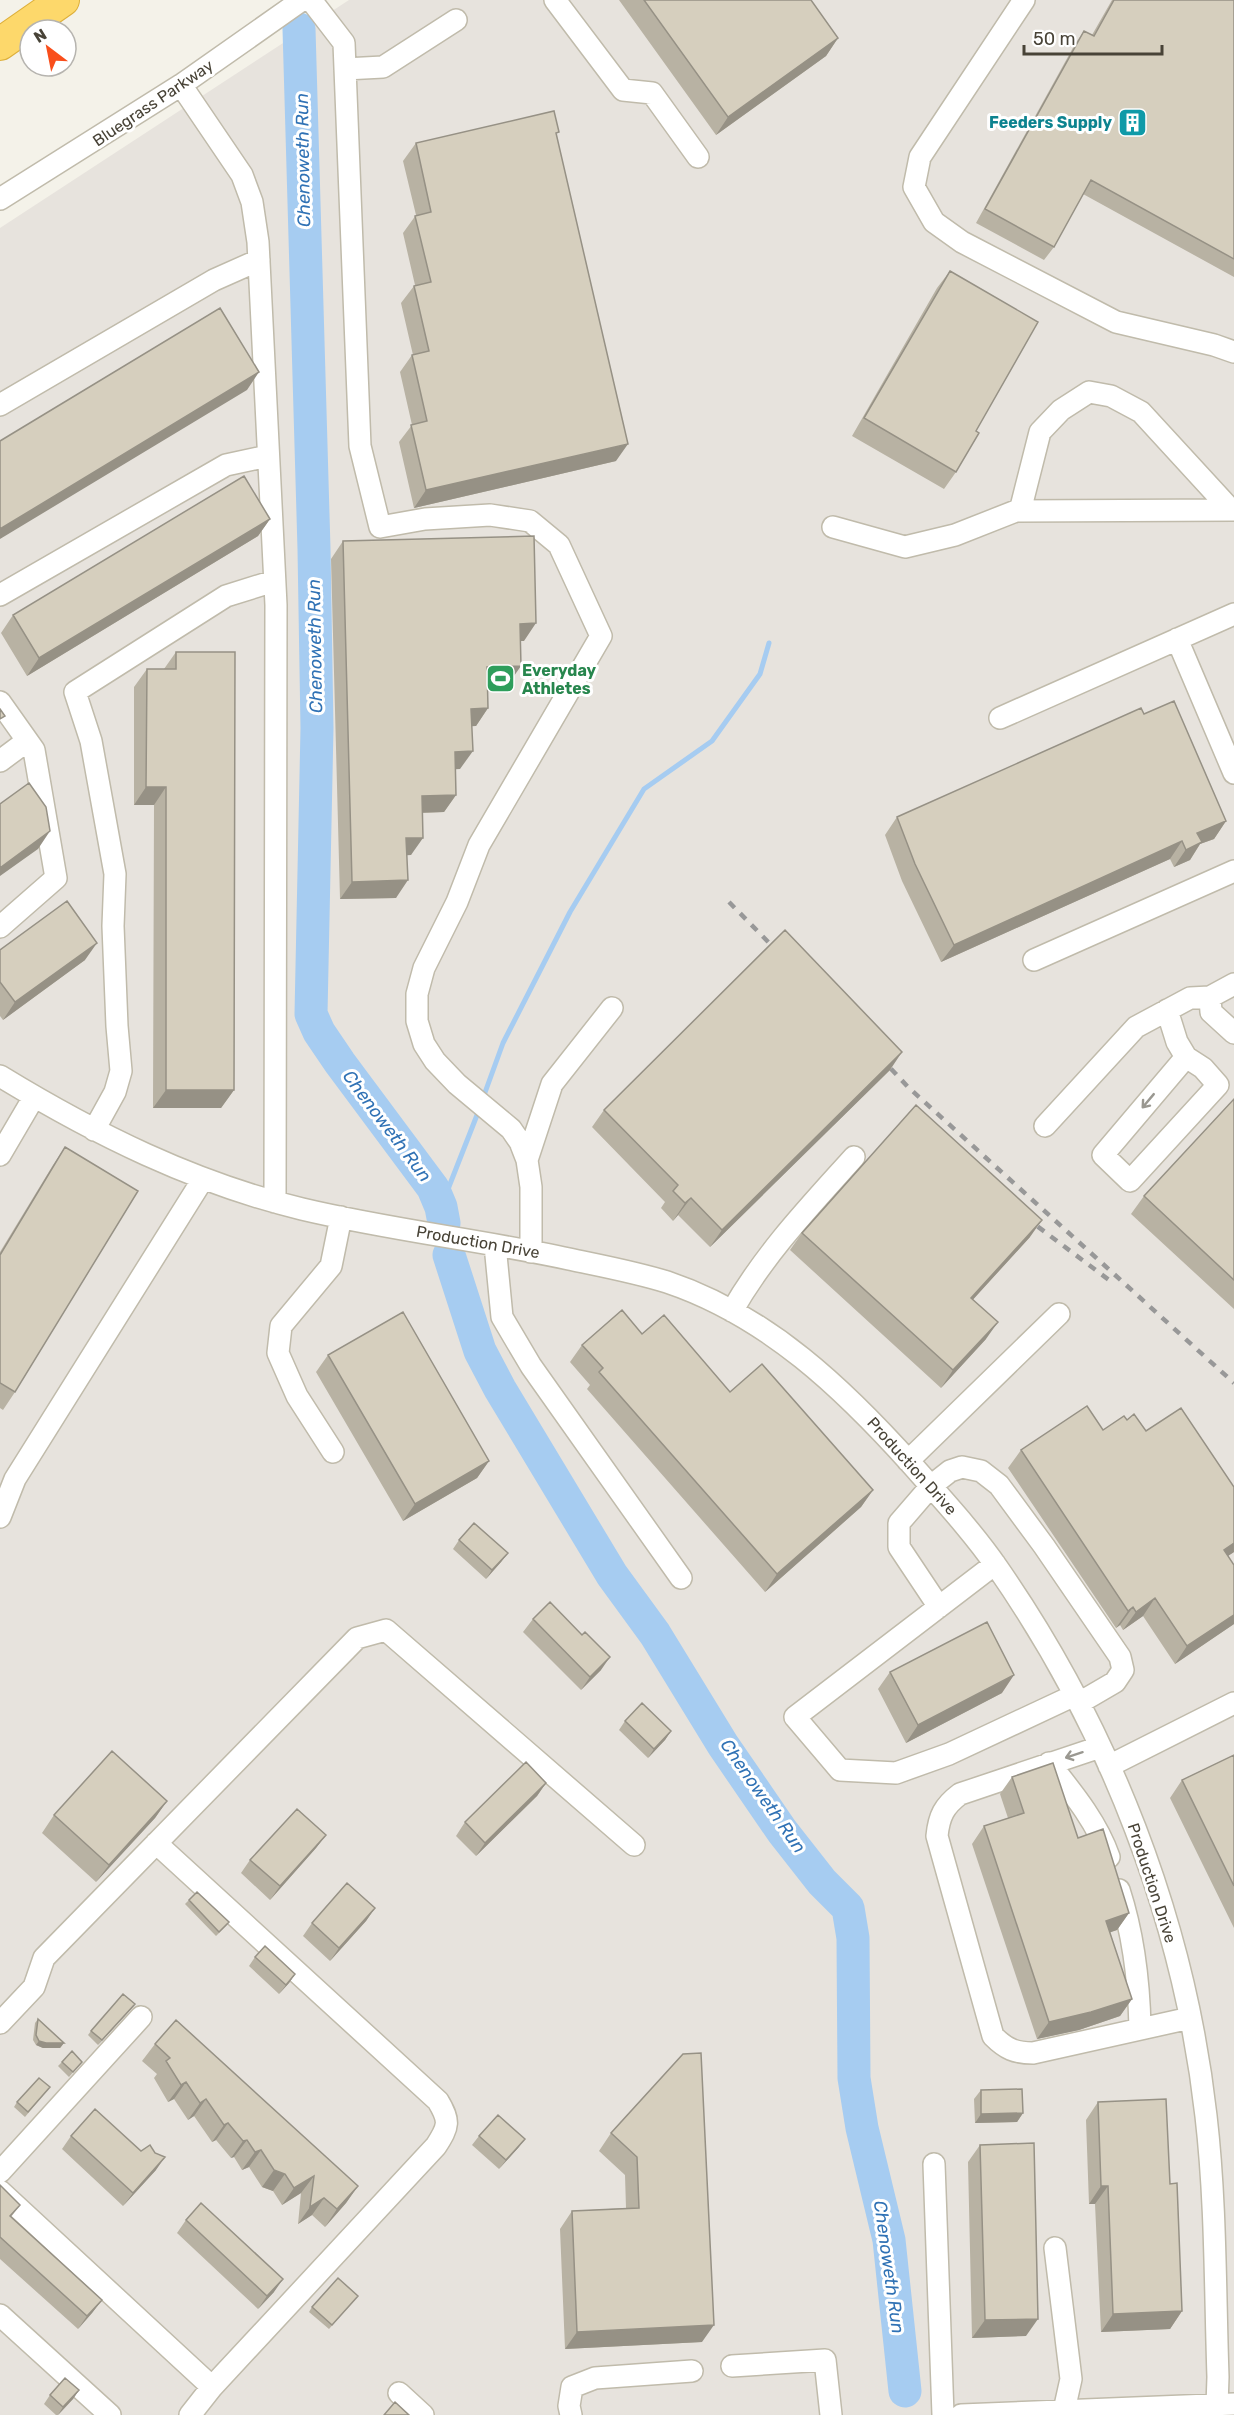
<svg xmlns="http://www.w3.org/2000/svg" width="1234" height="2415" font-family="Rubik,sans-serif">
<style>
.industrial{fill:#e7e3dd}
.lines{fill:none;stroke-linecap:round;stroke-linejoin:round}
.stream{stroke:#a6ccf1;stroke-width:5}
.river{stroke:#a6ccf1;stroke-width:33}
.minor-casing{stroke:#c0bbab;stroke-width:24}
.highway-casing{stroke:#ddaf3a;stroke-width:34}
.minor{stroke:#fff;stroke-width:21}
.highway{stroke:#fdd86b;stroke-width:32}
.rail{stroke:#989898;stroke-width:4.5;stroke-dasharray:8 8;stroke-linecap:butt}
.wall{fill:#b8b2a3}
.shaded-wall{fill:#969185}
.building{fill:#d6cfbe;stroke:#969185;stroke-width:1.5}
.oneway{stroke:#9a9891}
.labels{text-anchor:middle;dominant-baseline:central;stroke-width:6;stroke-linejoin:round;paint-order:stroke}
.street-label{font-size:16px;fill:#484337;stroke:#fff}
.culture-label{font-size:16px;font-weight:bold;fill:#0d838f;stroke:#fff;text-anchor:end}
.leisure-label{font-size:16px;font-weight:bold;fill:#27864d;stroke:#fff;text-anchor:start}
.water-label{font-size:18px;font-style:italic;fill:#3072b5;stroke:#fff}
</style>
<rect width="100%" height="100%" fill="#f4f2e9"/>
<path class="industrial" d="M349,0H1234V2415H0V228Z"/>
<g class="lines">
<path class="stream" d="M483,1098L503,1043L570,912L644,789L712,741L760,674L769,643
M441,1207L479,1110"/>
<path class="river" d="M299,29L314,549L317,728L311,1014L319,1032L340,1063L433,1188L441,1207L444,1223
M449,1255L480,1351L500,1389L612,1575L655,1634L723,1745L782,1831L822,1882L848,1908L853,1938L854,2078L862,2128L889,2240L905,2391"/>
<defs>
<path id="minor" d="M311,0L344,43L360,446L380,527L425,519L490,515L530,521L559,545L601,636L479,845L457,902L424,968L417,994V1021L424,1044L435,1061L457,1084L511,1129L520,1142L527,1160L531,1187V1252
M555,0L623,90L652,93L698,157
M1024,0L920,157L914,187L934,222L962,242L1116,322L1214,345L1234,352
M345,69L383,67L456,20
M181,85L242,175L252,202L258,242L276,605L275,1202
M0,199L181,85L302,0
M0,405L214,280L259,260
M1020,511L1040,432L1061,410L1089,392L1111,396L1141,412L1231,510
M833,527L905,547L955,535L1016,511L1234,510
M0,595L226,465L268,456
M1177,639L1234,773
M0,702L34,750L56,878L0,927
M1000,718L1234,614
M0,761L27,741
M1034,960L1234,871
M1210,997L1211,1012L1234,1033
M1167,1010L1177,1042L1186,1057L1203,1068L1218,1085L1130,1181L1103,1155L1186,1057
M0,1076C95,1134 194,1183 302,1209C390,1230 481,1240 569,1259C602,1266 635,1272 667,1282C768,1316 844,1389 913,1466C942,1499 972,1531 997,1567C1109,1728 1184,1920 1206,2116C1216,2202 1215,2290 1218,2377L1217,2405
M1045,1126L1136,1027L1190,998L1210,997L1234,984
M94,1130L115,1092L121,1071L117,1026L113,926L115,874L91,741L75,692L226,596L274,581
M0,1155L34,1097
M527,1160L552,1084L612,1008
M495,1245L502,1317L531,1366L681,1578
M732,1311C765,1253 810,1206 854,1157
M333,1452L297,1396L278,1353L281,1326L331,1266L341,1217
M908,1461L1059,1314
M0,1517L15,1479L203,1179
M995,1564L795,1717L840,1770L896,1773L949,1754L1075,1695
M939,1607L899,1547V1523L931,1486L950,1471L962,1467L981,1471L999,1485L1044,1546L1120,1657L1123,1670L1115,1682L1079,1703
M1100,1747L960,1794C944,1806 939,1816 937,1836L993,2036C1006,2049 1015,2053 1033,2053L1190,2018
M1049,1763C1072,1792 1097,1822 1109,1857
M1109,1766L1234,1703
M1119,1890C1134,1936 1139,1980 1140,2028
M0,2023L34,1987L44,1958L357,1638L386,1630L634,1845
M934,2164L943,2415
M0,2172L141,2017
M0,2191L212,2387L436,2146C449,2126 450,2121 438,2101L156,1843
M1055,2248L1071,2379L1063,2415
M0,2315L110,2415
M732,2366L825,2360L831,2415
M399,2393L423,2415
M190,2415L212,2387
M571,2415L569,2406L572,2387L595,2378L692,2371
M961,2415L1234,2404"/>
<path id="highway" d="M0,44L63,0"/>
</defs>
<use href="#minor" class="minor-casing"/>
<use href="#highway" class="highway-casing"/>
<use href="#minor" class="minor"/>
<use href="#highway" class="highway"/>
<path class="rail" d="M729,902L782,956
M880,1057L908,1087L1234,1383
M1025,1217L1109,1280"/>
</g>
<path class="wall" d="M619,0H811L838,38L826,56L716,135Z
M1112,0H1234V277L1083,194L1054,247L1044,260L976,223L1075,44L1084,31L1092,35Z
M556,136L616,461L414,508L399,442L412,425L400,372L412,355H413L401,303L414,286L415,285L403,233L416,215L403,161L416,143Z
M950,271L976,431L956,472L944,489L852,436L937,288Z
M270,519L258,536L27,676L1,633L13,615Z
M343,541L524,641H520L509,683L487,684L488,708L476,726H472L460,769H456V795L444,812L423,813L411,855H407L396,898L340,899L331,559Z
M176,652L234,1090L221,1108H153L154,805H134V687L147,669H164Z
M1144,714L1226,821L1214,839L1200,844L1190,860L1174,867L1170,859L941,962L902,881L885,835L897,817Z
M0,950L85,960L3,1020L0,1016Z
M890,1070L710,1247L678,1215L673,1221L661,1208L665,1202L592,1127L604,1110Z
M1234,1099V1309L1131,1214L1144,1196Z
M65,1147L15,1392L3,1410L0,1408V1252L53,1165Z
M802,1233L1030,1237L973,1299L986,1339L941,1388L790,1250Z
M642,1334L730,1392L873,1490L861,1507L765,1592L587,1389L590,1385L570,1362L582,1345Z
M328,1355L489,1461L477,1478L403,1521L316,1372Z
M1127,1420L1234,1487V1552L1228,1556L1234,1624L1175,1664L1143,1616L1123,1630L1120,1625L1116,1628L1008,1468L1021,1450L1103,1430Z
M459,1540L508,1553L501,1562L486,1579L453,1549Z
M533,1619L601,1670L581,1690L523,1632Z
M890,1672L1002,1693L906,1743L878,1689Z
M625,1721L671,1731L665,1740L648,1758L619,1730Z
M1234,1755V1928L1170,1798L1182,1780Z
M1012,1777L1078,1838L1129,1913L1117,1930L1110,1932L1132,1999L1120,2016L1079,2030L1037,2039L972,1844L984,1826L1008,1818L1000,1794Z
M546,1783L537,1796L476,1856L456,1836L465,1822Z
M167,1801L155,1818L96,1882L42,1833L54,1815Z
M326,1835L316,1848L270,1900L241,1873L250,1860Z
M189,1900L229,1922L226,1926L216,1936L185,1904Z
M375,1908L366,1921L330,1961L303,1936L312,1923Z
M255,1957L295,1974L289,1983L279,1994L249,1966Z
M135,2004L98,2045L88,2035L91,2031Z
M38,2019L64,2043L60,2048H43L36,2045L33,2040L35,2023Z
M155,2044L358,2186L346,2203L325,2227L312,2215L298,2224L301,2193L282,2205L273,2191L262,2187L249,2167L242,2170L234,2157L231,2158L216,2140L212,2142L194,2116L188,2120L174,2099L168,2102L154,2078L157,2074L142,2061Z
M683,2054L702,2342L565,2349L560,2229L572,2211L626,2208L625,2175L599,2151L611,2133Z
M62,2062H82L69,2077L58,2066Z
M50,2087L25,2117L14,2107L17,2102Z
M981,2090L1023,2113L1017,2122L975,2123L974,2099Z
M1098,2102L1170,2184L1182,2311L1170,2329L1101,2332L1095,2204H1089L1086,2120Z
M71,2136L156,2170L123,2206L62,2149Z
M479,2136L525,2139L518,2148L499,2169L472,2145Z
M980,2145L1026,2336L972,2338L968,2162Z
M0,2185L20,2205L11,2217L102,2300L92,2313L78,2329L0,2259Z
M186,2220L274,2292L258,2309L177,2233Z
M355,2300L329,2329L309,2312L312,2307Z
M79,2390L73,2399L58,2415H56L44,2404L50,2395Z"/>
<path class="shaded-wall" d="M838,38L826,56L716,135L728,117Z
M259,372L247,390L0,539V529Z
M628,444L616,461L414,508L426,490Z
M270,519L258,536L27,676L39,658Z
M536,623L524,641H508L520,624Z
M521,666L509,683L475,684L487,667Z
M488,708L476,726L459,727L471,709Z
M473,751L460,769L443,770L455,752Z
M146,787H166L154,805H134Z
M456,795L444,812L410,813L422,796Z
M1226,821L1214,839L1200,844L1190,860L1174,867L1197,833Z
M50,831L38,849L0,876V868Z
M406,838H423L411,855L394,856Z
M1182,841L1170,859L941,962L954,945Z
M408,880L396,898L340,899L352,882Z
M97,943L85,960L3,1020L15,1002Z
M902,1052L890,1070L710,1247L722,1230Z
M166,1090H234L221,1108H153Z
M691,1198L678,1215L673,1221L685,1203Z
M1042,1220L1030,1237L959,1315L971,1298Z
M998,1322L986,1339L941,1388L953,1370Z
M489,1461L477,1478L403,1521L415,1504Z
M873,1490L861,1507L765,1592L777,1574Z
M1234,1543V1552L1211,1567L1224,1550Z
M508,1553L501,1562L486,1579L492,1570Z
M1155,1598L1143,1616L1123,1630L1136,1612Z
M1133,1607L1120,1625L1116,1628L1128,1611Z
M1234,1615V1624L1175,1664L1187,1646Z
M610,1657L601,1670L581,1690L590,1677Z
M1014,1675L1002,1693L906,1743L918,1725Z
M671,1731L665,1740L648,1758L654,1749Z
M546,1783L537,1796L476,1856L485,1843Z
M167,1801L155,1818L96,1882L109,1865Z
M326,1835L316,1848L270,1900L280,1886Z
M375,1908L366,1921L330,1961L339,1948Z
M1129,1913L1117,1930L1094,1938L1106,1921Z
M295,1974L289,1983L279,1994L286,1985Z
M1132,1999L1120,2016L1079,2030L1037,2039L1049,2022Z
M135,2004L131,2009L98,2045L102,2040Z
M39,2041L64,2043L60,2048H43L36,2045Z
M186,2082L174,2099L168,2102L181,2085Z
M206,2099L194,2116L188,2120L200,2103Z
M1023,2113L1017,2122L975,2123L981,2114Z
M228,2123L216,2140L212,2142L224,2125Z
M525,2139L518,2148L499,2169L506,2160Z
M247,2140L234,2157L231,2158L243,2141Z
M261,2150L249,2167L242,2170L255,2152Z
M165,2157L156,2170L123,2206L133,2193Z
M274,2170L285,2174L273,2191L262,2187Z
M314,2176L301,2193L282,2205L294,2188Z
M358,2186L346,2203L325,2227L337,2209Z
M1101,2186H1108L1095,2204H1089Z
M324,2198L312,2215L298,2224L310,2207Z
M283,2279L274,2292L258,2309L267,2296Z
M102,2300L92,2313L78,2329L87,2316Z
M1182,2311L1170,2329L1101,2332L1113,2314Z
M1038,2319L1026,2336L972,2338L985,2320Z
M714,2325L702,2342L565,2349L577,2332Z
M79,2390L73,2399L58,2415L63,2407Z"/>
<path class="building" d="M644,0H811L838,38L728,117Z
M1114,0H1234V259L1091,180L1054,247L985,209L1084,31L1094,36Z
M554,111L559,132L556,133L628,444L426,490L411,425L427,421L412,355L429,351L414,286L431,282L415,216L431,212L416,143Z
M950,271L1038,322L976,431L979,433L956,472L864,418Z
M220,308L259,372L0,529V441Z
M244,476L270,519L39,658L13,615Z
M534,536L536,623L520,624L521,666L487,667L488,708L471,709L473,751L455,752L456,795L422,796L423,838H406L408,880L352,882L343,541Z
M176,652H235L234,1090H166V787H146L147,669H176Z
M1174,701L1226,821L1197,833L1202,842L1186,850L1182,841L954,945L915,864L897,817L1141,708L1144,714Z
M0,709L5,716L0,719Z
M29,783L46,807L50,831L0,868V804Z
M67,901L97,943L15,1002L0,982V950Z
M785,930L902,1052L722,1230L691,1198L685,1203L673,1191L678,1185L604,1110Z
M1234,1099V1280L1144,1196Z
M916,1105L1042,1220L971,1298L998,1322L953,1370L802,1233Z
M65,1147L138,1191L15,1392L0,1383V1255Z
M622,1310L642,1334L664,1315L730,1392L762,1364L873,1490L777,1574L599,1372L603,1368L582,1345Z
M403,1312L489,1461L415,1504L328,1355Z
M1087,1406L1103,1430L1124,1416L1127,1420L1134,1414L1146,1431L1181,1408L1234,1487V1543L1224,1550L1234,1565V1615L1187,1646L1155,1598L1136,1612L1133,1607L1128,1611L1021,1450Z
M474,1523L508,1553L492,1570L459,1540Z
M550,1602L582,1635L585,1632L610,1657L590,1677L533,1619Z
M987,1622L1014,1675L918,1725L890,1672Z
M642,1703L671,1731L654,1749L625,1721Z
M112,1751L167,1801L109,1865L54,1815Z
M1234,1755V1886L1182,1780Z
M526,1762L546,1783L485,1843L465,1822Z
M1053,1763L1078,1838L1103,1829L1129,1913L1106,1921L1132,1999L1091,2012L1049,2022L984,1826L1024,1813L1012,1777Z
M297,1809L326,1835L280,1886L250,1860Z
M347,1883L375,1908L339,1948L312,1923Z
M197,1892L229,1922L219,1932L189,1900Z
M265,1946L295,1974L286,1985L255,1957Z
M123,1994L135,2004L102,2040L91,2031Z
M38,2019L64,2043H46L39,2041L36,2035Z
M176,2020L358,2186L337,2209L324,2198L310,2207L314,2176L294,2188L285,2174L274,2170L261,2150L255,2152L247,2140L243,2141L228,2123L224,2125L206,2099L200,2103L186,2082L181,2085L166,2061L170,2058L155,2044Z
M72,2051L82,2062L73,2072L62,2062Z
M701,2053L714,2325L577,2332L572,2211L639,2208L637,2157L611,2133L683,2054Z
M39,2078L50,2087L28,2112L17,2102Z
M1022,2089L1023,2113L981,2114V2090Z
M1166,2099L1170,2184L1177,2183L1182,2311L1113,2314L1108,2186H1101L1098,2102Z
M95,2109L141,2151L150,2145L155,2153L165,2157L133,2193L71,2136Z
M498,2115L525,2139L506,2160L479,2136Z
M1034,2143L1038,2319L985,2320L980,2145Z
M0,2185L20,2205L10,2216L102,2300L87,2316L0,2237Z
M201,2203L283,2279L267,2296L186,2220Z
M338,2278L358,2296L332,2325L312,2307Z
M65,2378L79,2390L63,2407L50,2395Z
M395,2402L409,2415H384Z"/>
<defs><path id="oneway-shaft" d="M-6 0H5M1.5-3L5.5 0L1.5 3" fill="none" stroke-width="1.6" stroke-linecap="round" stroke-linejoin="round" transform="scale(1.5)"/></defs>
<g class="oneway">
<use href="#oneway-shaft" transform="translate(1148 1101) rotate(130)"/>
<use href="#oneway-shaft" transform="translate(1074 1755) rotate(162)"/>
</g>
<defs>
<symbol id="building-square" viewBox="-11 -11 22 22"><rect x="-9" y="-9" width="18" height="18" rx="4" fill="#0f9aa8" stroke="#fff"/><path d="M-4-6H4V6H1V3H-1V6H-4ZM-2.5-4.3h1.7v1.8h-1.7ZM.8-4.3h1.7v1.8H.8ZM-2.5-1h1.7V.8h-1.7ZM.8-1h1.7V.8H.8Z" fill="#fff"/></symbol>
<symbol id="stadium-square" viewBox="-11 -11 22 22"><rect x="-9" y="-9" width="18" height="18" rx="4" fill="#2e9e5b" stroke="#fff"/><path d="M0-5a6.5 5 0 1 0 0 10a6.5 5 0 1 0 0-10ZM-3.5-1.8h7v3.6h-7Z" fill="#fff"/></symbol>
</defs>
<g fill-rule="evenodd">
<use href="#building-square" x="1116" y="106" width="33" height="33"/>
<use href="#stadium-square" x="484" y="662" width="33" height="33"/>
</g>
<g class="labels">
<g class="street-label">
<text transform="translate(153 103) rotate(-34)">Bluegrass Parkway</text>
<text transform="translate(478 1242) rotate(10)">Production Drive</text>
<text transform="translate(912 1466) rotate(48)">Production Drive</text>
<text transform="translate(1152 1883) rotate(72)">Production Drive</text>
</g>
<g class="culture-label">
<text x="1112" y="122">Feeders Supply</text>
</g>
<g class="leisure-label">
<text x="522" y="670">Everyday<tspan x="522" dy="18">Athletes</tspan></text>
</g>
<g class="water-label">
<text transform="translate(303 160) rotate(-91)">Chenoweth Run</text>
<text transform="translate(315 646) rotate(-91)">Chenoweth Run</text>
<text transform="translate(387 1126) rotate(53)">Chenoweth Run</text>
<text transform="translate(763 1796) rotate(55)">Chenoweth Run</text>
<text transform="translate(889 2267) rotate(82)">Chenoweth Run</text>
</g>
</g>
<g transform="translate(48 48) rotate(328)"><circle r="28" fill="#ffffff" stroke="#b6b4af" stroke-width="1.5"/>
<path d="M0-4.5L10 22L0 15L-10 22Z" fill="#f94e1b"/>
<text y="-9" font-size="16" font-weight="bold" text-anchor="middle" fill="#484337">N</text>
</g>
<path d="M1024 45v9h138v-9" fill="none" stroke="#484337" stroke-width="3"/>
<text x="1033" y="45" font-size="18" fill="#484337" stroke="#ffffff" stroke-width="4.5" paint-order="stroke">50 m</text>
</svg>
